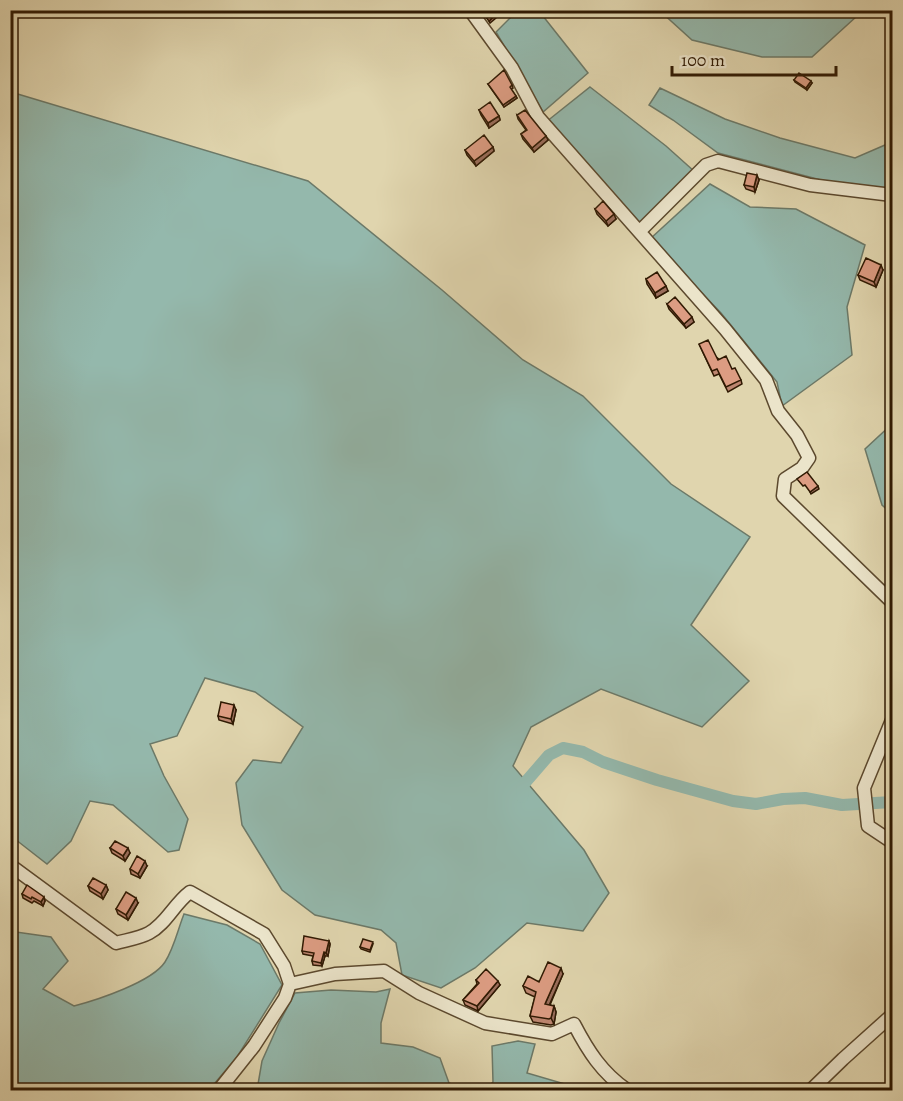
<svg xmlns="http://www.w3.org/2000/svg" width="903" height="1101" font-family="Alegreya,serif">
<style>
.water{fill:#94b8ac;stroke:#6c7968;stroke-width:1.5}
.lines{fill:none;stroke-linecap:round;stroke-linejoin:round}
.canal{stroke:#94b8ac;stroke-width:12}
.minor-casing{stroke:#5c492e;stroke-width:15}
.minor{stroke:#ebe4ca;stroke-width:12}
.wall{fill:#bd8670;stroke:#301a03;stroke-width:1.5}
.shaded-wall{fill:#9a6d5b;stroke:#301a03;stroke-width:1.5}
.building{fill:#dc9c82;stroke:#301a03;stroke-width:1.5}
</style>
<rect width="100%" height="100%" fill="#e0d5ae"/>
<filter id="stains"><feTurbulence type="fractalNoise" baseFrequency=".00333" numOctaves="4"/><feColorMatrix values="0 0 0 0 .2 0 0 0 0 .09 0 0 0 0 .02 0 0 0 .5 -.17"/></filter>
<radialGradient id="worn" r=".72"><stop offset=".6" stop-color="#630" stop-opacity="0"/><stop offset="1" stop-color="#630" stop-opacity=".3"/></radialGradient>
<path class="water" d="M851,10L857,16L812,57H762L692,40L660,11Z
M517,11H539L588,73L543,112L496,32Z
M590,87L666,146L695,172L640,226L546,122Z
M660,88L725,119L780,138L855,158L892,142V188L840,185L718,153L673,120L649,105Z
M11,92L308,181L442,290L523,360L583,396L671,484L750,537L691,625L749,681L702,727L601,689L531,727L513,766L584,850L609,893L583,931L527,923L475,968L441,988L402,975L396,943L381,930L315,915L282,890L242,825L236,783L253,760L281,763L303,727L255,692L205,678L177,736L150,744L164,776L188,819L179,850L168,852L113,805L90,801L71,841L47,864L11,836Z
M710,184L750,207L796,209L865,245L847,307L852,355L782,406L777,382L721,313L650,239Z
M892,287V336L886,328L888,290Z
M892,424V514L882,505L865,449Z
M184,914L227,925L260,944L282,985L237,1057L209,1090H11V934L16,932L51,937L68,961L43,989L74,1006C97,1000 152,982 165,962C174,948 178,929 184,914Z
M390,989L381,1023V1043L413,1047L440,1058L449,1083L467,1090H257L262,1061L279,1023L295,993L331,990L376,992Z
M518,1041L535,1044L527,1073L575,1087L574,1090H485L493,1082L492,1046Z"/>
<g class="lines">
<path class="canal" d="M522,797L523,785L549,755L563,748L583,752L603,762L657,780L733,801L756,804L783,799L805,798L842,805L892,802"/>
<defs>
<path id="minor" d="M470,10L512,68L538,117L725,329L766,380L778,411L797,435L809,458L802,468L785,479L783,496L892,602
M640,231L706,165L718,161L810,185L892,195
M892,720L864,788L868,826L892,842
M10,865L116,943C127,940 140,938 149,933C166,924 174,904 190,892L264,934L284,966L290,984L285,998L254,1046L219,1090
M290,984L335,974L384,971L419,993L485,1023L552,1034L574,1024C588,1051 602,1073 627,1090
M811,1090L843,1059L892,1015"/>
</defs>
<use href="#minor" class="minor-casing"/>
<use href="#minor" class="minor"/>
</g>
<path class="wall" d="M794,80L812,83L807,90L795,82Z
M488,84L512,85L513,88L511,89L517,98L504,107Z
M479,110L499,116L500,120L489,128L481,115Z
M517,115L548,140L534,152L523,139L521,134L526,130L518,119Z
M493,147L494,151L476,166L467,155L465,150Z
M759,180L755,192L746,189L744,185Z
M595,209L616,219L608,226L597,214Z
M883,270L876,287L860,280L858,275Z
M646,279L668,291L656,298L647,284Z
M667,304L694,322L686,328L669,309Z
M699,344L732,369L741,380L742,384L728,392L719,374L714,376Z
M236,710L233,724L219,720L218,716Z
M110,848L130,853L125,861L112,853Z
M147,866L140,878L131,874L130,869Z
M106,885L108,890L103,899L90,891L88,886Z
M22,894L45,901L43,906L34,901L32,903L23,898Z
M138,903L128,920L118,914L116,909Z
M329,941L330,944L328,956H325L322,966L313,965L312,961L313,956L303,954L302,951Z
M373,944L370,952L361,949L360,947Z
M563,974L550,1005L554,1006L556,1012L554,1024L551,1025L533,1022L530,1016L535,997L526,993L523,986Z
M476,980L500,985L478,1011L465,1005L463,1000L477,984Z"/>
<path class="shaded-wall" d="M495,15L496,18L490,23L489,21Z
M811,81L812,83L807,90L806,88Z
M516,96L517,98L504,107L503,105Z
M499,116L500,120L489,128L488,123Z
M546,136L548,140L534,152L532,148Z
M493,147L494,151L476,166L474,161Z
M757,175L759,180L755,192L754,187Z
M614,214L616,219L608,226L606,221Z
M881,265L883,270L876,287L874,282Z
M666,286L668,291L656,298L655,293Z
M692,317L694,322L686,328L684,324Z
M818,486L819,489L811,494L810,492Z
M234,705L236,710L233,724L231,719Z
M128,848L130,853L125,861L123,856Z
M145,861L147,866L140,878L138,874Z
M106,885L108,890L103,899L101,894Z
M44,897L45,901L43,906L41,902Z
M136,898L138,903L128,920L126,915Z
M329,941L330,944L328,956L326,953Z
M324,952L325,956L322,966L321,963Z
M561,968L563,974L547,1010L545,1004Z
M498,981L500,985L478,1011L477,1006Z
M554,1006L556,1012L554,1024L551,1018Z"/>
<path class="building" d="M484,10H491L495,15L489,21L482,12Z
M504,70L512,85L510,87L516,96L503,105L488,84Z
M799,73L811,81L806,88L794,80Z
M490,102L499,116L488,123L479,110Z
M525,110L546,136L532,148L521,134L527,130L517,115Z
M484,135L493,147L474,161L465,150Z
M747,173L757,175L754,187L744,185Z
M603,201L614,214L606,221L595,209Z
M866,258L881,265L874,282L858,275Z
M657,272L666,286L655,293L646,279Z
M675,297L692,317L684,324L667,304Z
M708,340L718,360L726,356L732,369L735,368L741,380L726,387L717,369L712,371L699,344Z
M807,472L818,486L810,492L805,485L803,486L797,479Z
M892,576V587L888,582Z
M221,702L234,705L231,719L218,716Z
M115,841L128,848L123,856L110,848Z
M137,856L145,861L138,874L130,869Z
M93,878L106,885L101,894L88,886Z
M27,885L44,897L41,902L32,897L31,899L22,894Z
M126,892L136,898L126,915L116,909Z
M304,936L329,941L326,953L324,952L321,963L312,961L314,953L302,951Z
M363,939L373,942L370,950L360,947Z
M548,962L561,968L545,1004L554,1006L551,1018L549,1019L530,1016L536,992L523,986L528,976L539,982Z
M486,969L498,981L477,1006L463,1000L479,983L476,980Z"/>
<rect width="903" height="1101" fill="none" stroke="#e0d5ae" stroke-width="36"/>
<rect x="12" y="12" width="879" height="1077" fill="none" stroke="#301a03" stroke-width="3"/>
<rect x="18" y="18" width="867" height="1065" fill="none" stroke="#301a03" stroke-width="1.5"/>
<path d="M672 66v9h164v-9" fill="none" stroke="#301a03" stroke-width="3"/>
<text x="681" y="66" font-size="18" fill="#301a03" stroke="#ebe4ca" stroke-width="4.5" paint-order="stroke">100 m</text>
<rect width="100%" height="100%" filter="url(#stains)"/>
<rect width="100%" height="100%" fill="url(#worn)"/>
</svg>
